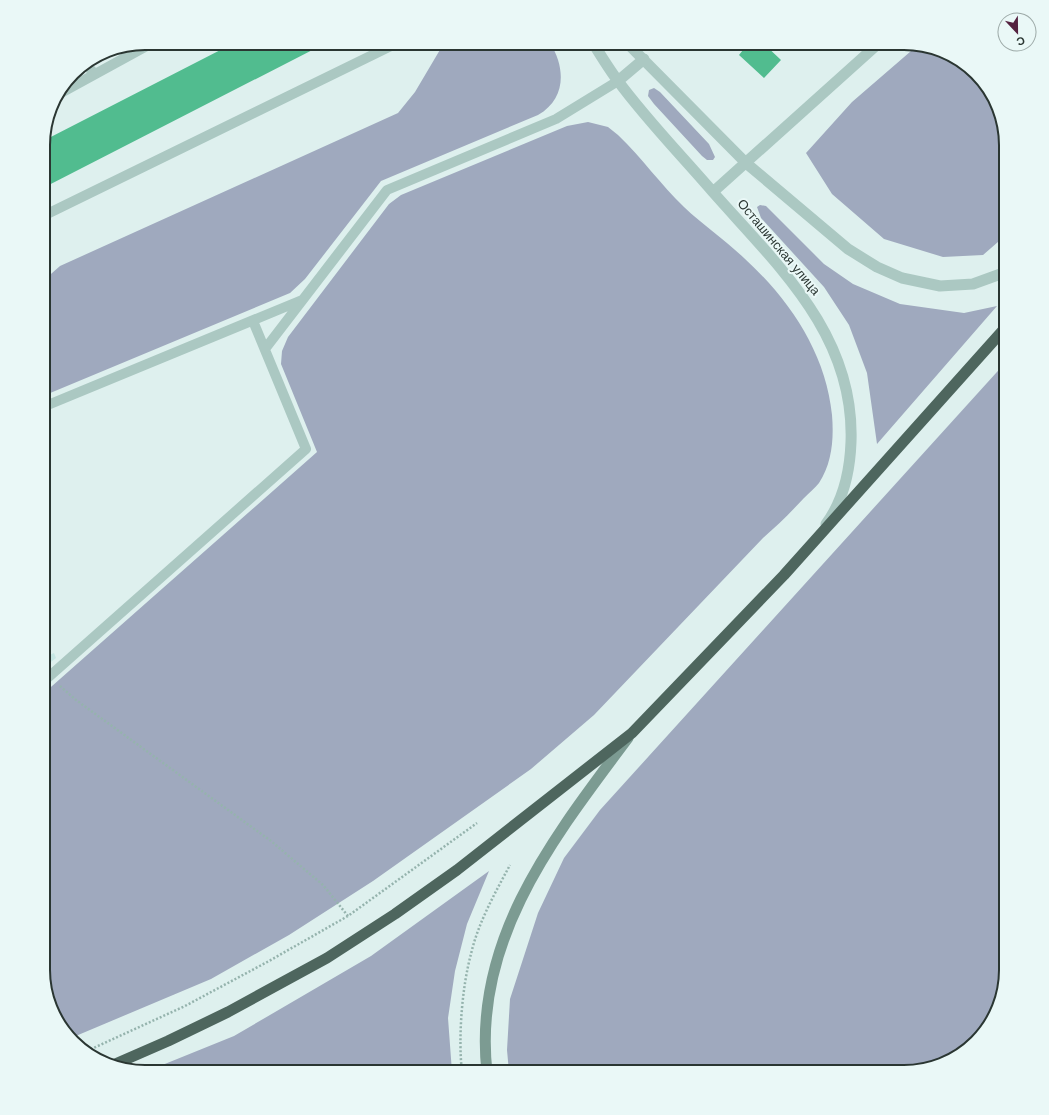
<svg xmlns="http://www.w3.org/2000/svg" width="1049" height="1115" font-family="'DM Sans',sans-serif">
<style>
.green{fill:#9fa9be}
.plaza{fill:#c7e7e4}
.building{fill:#51bc8f}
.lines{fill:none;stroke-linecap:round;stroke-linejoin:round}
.path{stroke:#95b3ad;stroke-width:2.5;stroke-dasharray:2 2;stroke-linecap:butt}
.service{stroke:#abc8c2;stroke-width:10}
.tertiary{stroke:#abc8c2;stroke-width:11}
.secondary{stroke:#7c9b92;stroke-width:11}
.trunk{stroke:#4e665e;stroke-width:11}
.labels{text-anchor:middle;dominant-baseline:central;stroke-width:4;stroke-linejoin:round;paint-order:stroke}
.street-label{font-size:13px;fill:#2a3632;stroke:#eaf8f7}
.rim{fill:none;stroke:#2a3632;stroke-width:2}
</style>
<rect width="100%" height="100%" fill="#def0ee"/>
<path class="green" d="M444,43H550C566,68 566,99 538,115L381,181L305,279L290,293L43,396V281L60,266L398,113L415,92Z
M918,45L949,54L985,83L1001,112L1006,145V235L983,255L943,257L884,239L832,194L806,153L852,102Z
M654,88L660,92L709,144L715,157L713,160H707L702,156L654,104L648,96L649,90Z
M588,122L608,127L618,135C642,158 661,185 684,207C703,225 725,240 744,258C789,299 826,353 832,415C834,439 832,463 819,483C815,488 809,493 804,498C791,512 778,525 763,538L594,715L531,769L373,881L289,935L211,979L71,1038C51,1021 47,994 43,970V694L317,452L281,364L282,351L288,337L389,204L401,195L567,126Z
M760,205L766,206L824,264L853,284L900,304L964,313L997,306L877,444L867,373L849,325L824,287L761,218L757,207Z
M1006,362V970L996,1015L966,1051L937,1067L904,1072H509L507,1050L510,999L538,913L564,858L600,810Z
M489,871L467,924L455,971L448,1018L452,1072H145L234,1036L371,956Z"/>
<path class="plaza" d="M54,653L56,658L43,668V658Z"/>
<path class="building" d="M234,43H326L43,188V141Z
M736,43H763L781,60L764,78L739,55L743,50Z"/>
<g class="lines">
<path class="path" d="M60,686L76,700L271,841L323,885L348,916
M87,1051L185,1006L269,961L348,916L477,823
M462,1072C458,1038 462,987 471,954C478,923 495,893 510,865"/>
<path class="service" d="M85,64L95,74
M57,95L152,43
M43,216L397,43
M265,349L387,190L556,119L618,81
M43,407L302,300
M43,682L306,449L253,321"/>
<path class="tertiary" d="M593,43C601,56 609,69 618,81C646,119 681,155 712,191C777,265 855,334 851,442C850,470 843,501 826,524
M627,43L746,163L848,249L877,267L902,278L940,286L973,284L1006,272
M618,81L644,59
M713,192L879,43"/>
<path class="secondary" d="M487,1072C472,940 554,837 628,738"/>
<path class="trunk" d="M113,1065L168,1041L228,1012L327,958L395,914L457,870L632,733L784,575L1006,327"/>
</g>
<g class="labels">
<g class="street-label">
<text transform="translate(779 247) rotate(50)">Осташинская улица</text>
</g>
</g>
<path d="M0 0H1049V1115H0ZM145 50H904A95 95 0 0 1 999 145V970A95 95 0 0 1 904 1065H145A95 95 0 0 1 50 970V145A95 95 0 0 1 145 50Z" fill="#eaf8f7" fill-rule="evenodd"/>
<path class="rim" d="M145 50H904A95 95 0 0 1 999 145V970A95 95 0 0 1 904 1065H145A95 95 0 0 1 50 970V145A95 95 0 0 1 145 50Z"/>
<g transform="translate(1017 32) rotate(158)"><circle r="19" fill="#eaf8f7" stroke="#9daaa8"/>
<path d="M0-3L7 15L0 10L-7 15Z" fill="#542240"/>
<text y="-6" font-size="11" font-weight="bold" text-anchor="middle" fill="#2a3632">С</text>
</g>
</svg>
